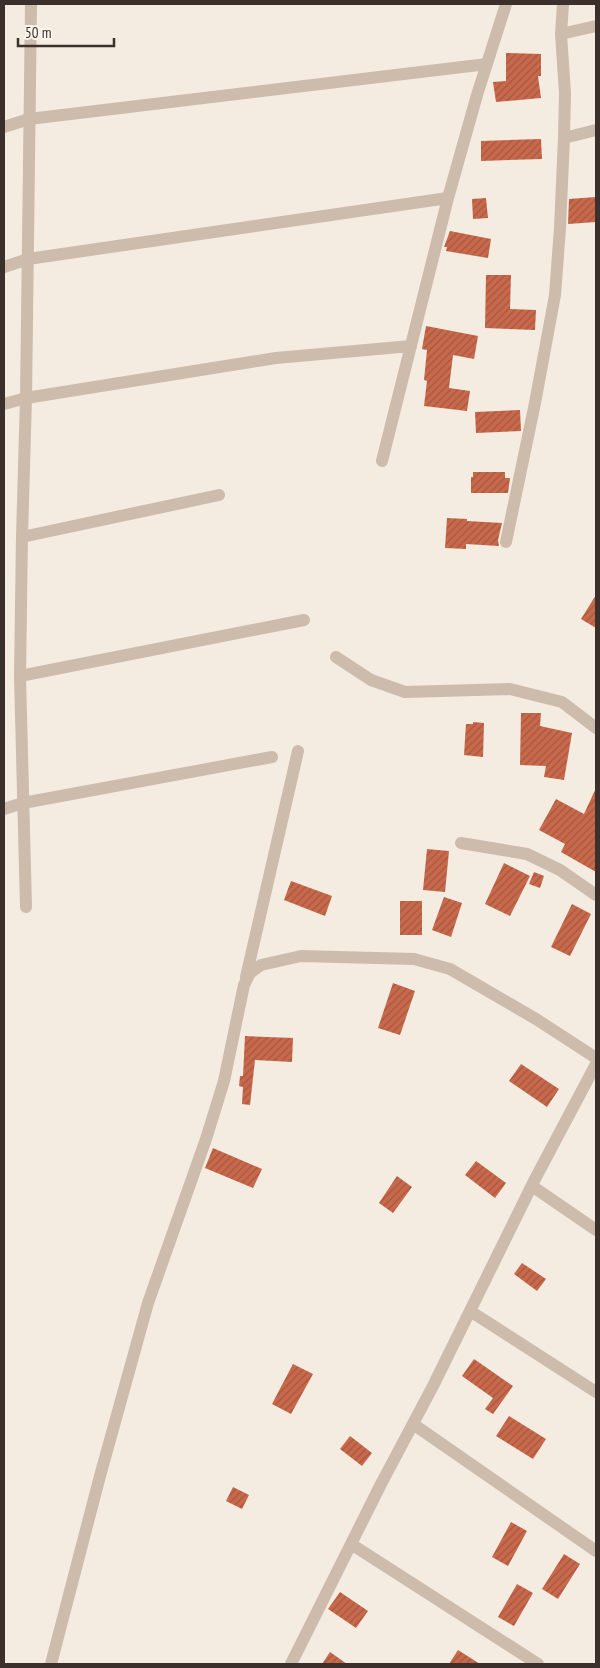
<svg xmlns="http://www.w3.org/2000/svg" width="600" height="1668" font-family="'PT Sans Narrow',sans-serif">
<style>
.building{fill:url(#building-hatch)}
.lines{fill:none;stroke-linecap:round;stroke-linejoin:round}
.minor{stroke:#cdbbac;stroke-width:12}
</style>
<defs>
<pattern id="building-hatch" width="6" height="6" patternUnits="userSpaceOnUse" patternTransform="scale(1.25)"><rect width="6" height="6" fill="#c8694b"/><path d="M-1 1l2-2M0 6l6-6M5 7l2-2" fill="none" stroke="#a4573f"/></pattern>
</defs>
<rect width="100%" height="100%" fill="#f4ebe1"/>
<path class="building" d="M506,53L541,54V76H538L541,98L496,102L493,82L506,81Z
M541,139L542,159L481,161V141Z
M596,197V222L568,224L569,199Z
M486,198L488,218L473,219L472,199Z
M450,231L491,239L488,258L446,251L447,247H444Z
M486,275H511L510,309L536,310L535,330L485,328Z
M426,326L478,336L474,359L453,355L449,388L470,391L467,411L424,406L427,381L424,380L427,350L422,349Z
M520,410L521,431L476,433L475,412Z
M473,472H505V478H510L508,493H471V477H473Z
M447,518L467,519V521L502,523L498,540L499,546L466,544V549L445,548Z
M596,595V628L581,619Z
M521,713H541L540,726L572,733L564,780L544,777L546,766L520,765Z
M473,722L484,723L483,757L464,755L466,724H473Z
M596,788V872L561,852L565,844L539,830L556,799L584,814Z
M427,849L449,851L445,892L423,890Z
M504,863L530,876L510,916L485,904Z
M534,872L544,876L540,888L529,884Z
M291,881L332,896L325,916L284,900Z
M444,897L462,903L451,937L432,930Z
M400,901H422V935H400Z
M572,904L591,914L570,956L551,947Z
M393,983L415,991L400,1035L378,1028Z
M245,1036L293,1038L292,1062L255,1060L250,1105L242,1104L243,1087L239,1086L240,1076H243Z
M521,1064L559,1089L547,1107L509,1081Z
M213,1148L262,1169L253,1188L205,1168Z
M476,1161L506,1183L495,1198L465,1175Z
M397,1176L412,1187L393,1213L379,1203Z
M522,1263L546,1279L537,1291L514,1274Z
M474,1359L513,1386L493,1414L485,1409L493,1398L462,1376Z
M293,1364L313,1374L291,1414L272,1404Z
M509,1416L546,1439L533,1459L496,1436Z
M350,1436L372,1453L362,1466L340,1449Z
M233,1487L249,1495L242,1509L226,1501Z
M511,1522L527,1531L508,1566L492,1557Z
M564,1554L580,1564L558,1599L542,1589Z
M517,1584L533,1593L514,1626L498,1617Z
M340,1592L368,1611L356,1628L328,1609Z
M458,1650L480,1664H449Z
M330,1652L347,1664H322Z"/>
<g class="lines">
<path class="minor" d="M561,34L596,26
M4,127L29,119L487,64
M564,138L596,130
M4,267L28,259L448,198
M4,404L26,398L276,358L411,346
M382,461L448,198L477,95L506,4
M22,537L219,495
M506,542L535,403L555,295L560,228L564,138L565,93L561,34L563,4
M336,657L371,680L405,692L510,689L562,702L596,728
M20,676L304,620
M4,809L23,803L272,757
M461,843L527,854L560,870L596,895
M26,907L20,676L22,537L26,398L31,4
M246,977L298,751
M532,1186L596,1230
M470,1311L596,1392
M413,1424L596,1551
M351,1544L538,1664
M51,1664L100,1476L148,1303L206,1139L224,1081L244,985L250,973L261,965L301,956L414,959L450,969L536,1019L596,1058
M291,1664L381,1484L433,1386L535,1179L596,1064"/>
</g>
<rect width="600" height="1668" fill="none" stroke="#3b302b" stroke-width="10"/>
<path d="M18 38v8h96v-8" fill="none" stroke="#3b302b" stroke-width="2.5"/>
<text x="25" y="38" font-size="15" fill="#3b302b" stroke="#fbf5ee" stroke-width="4" paint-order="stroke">50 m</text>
</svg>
